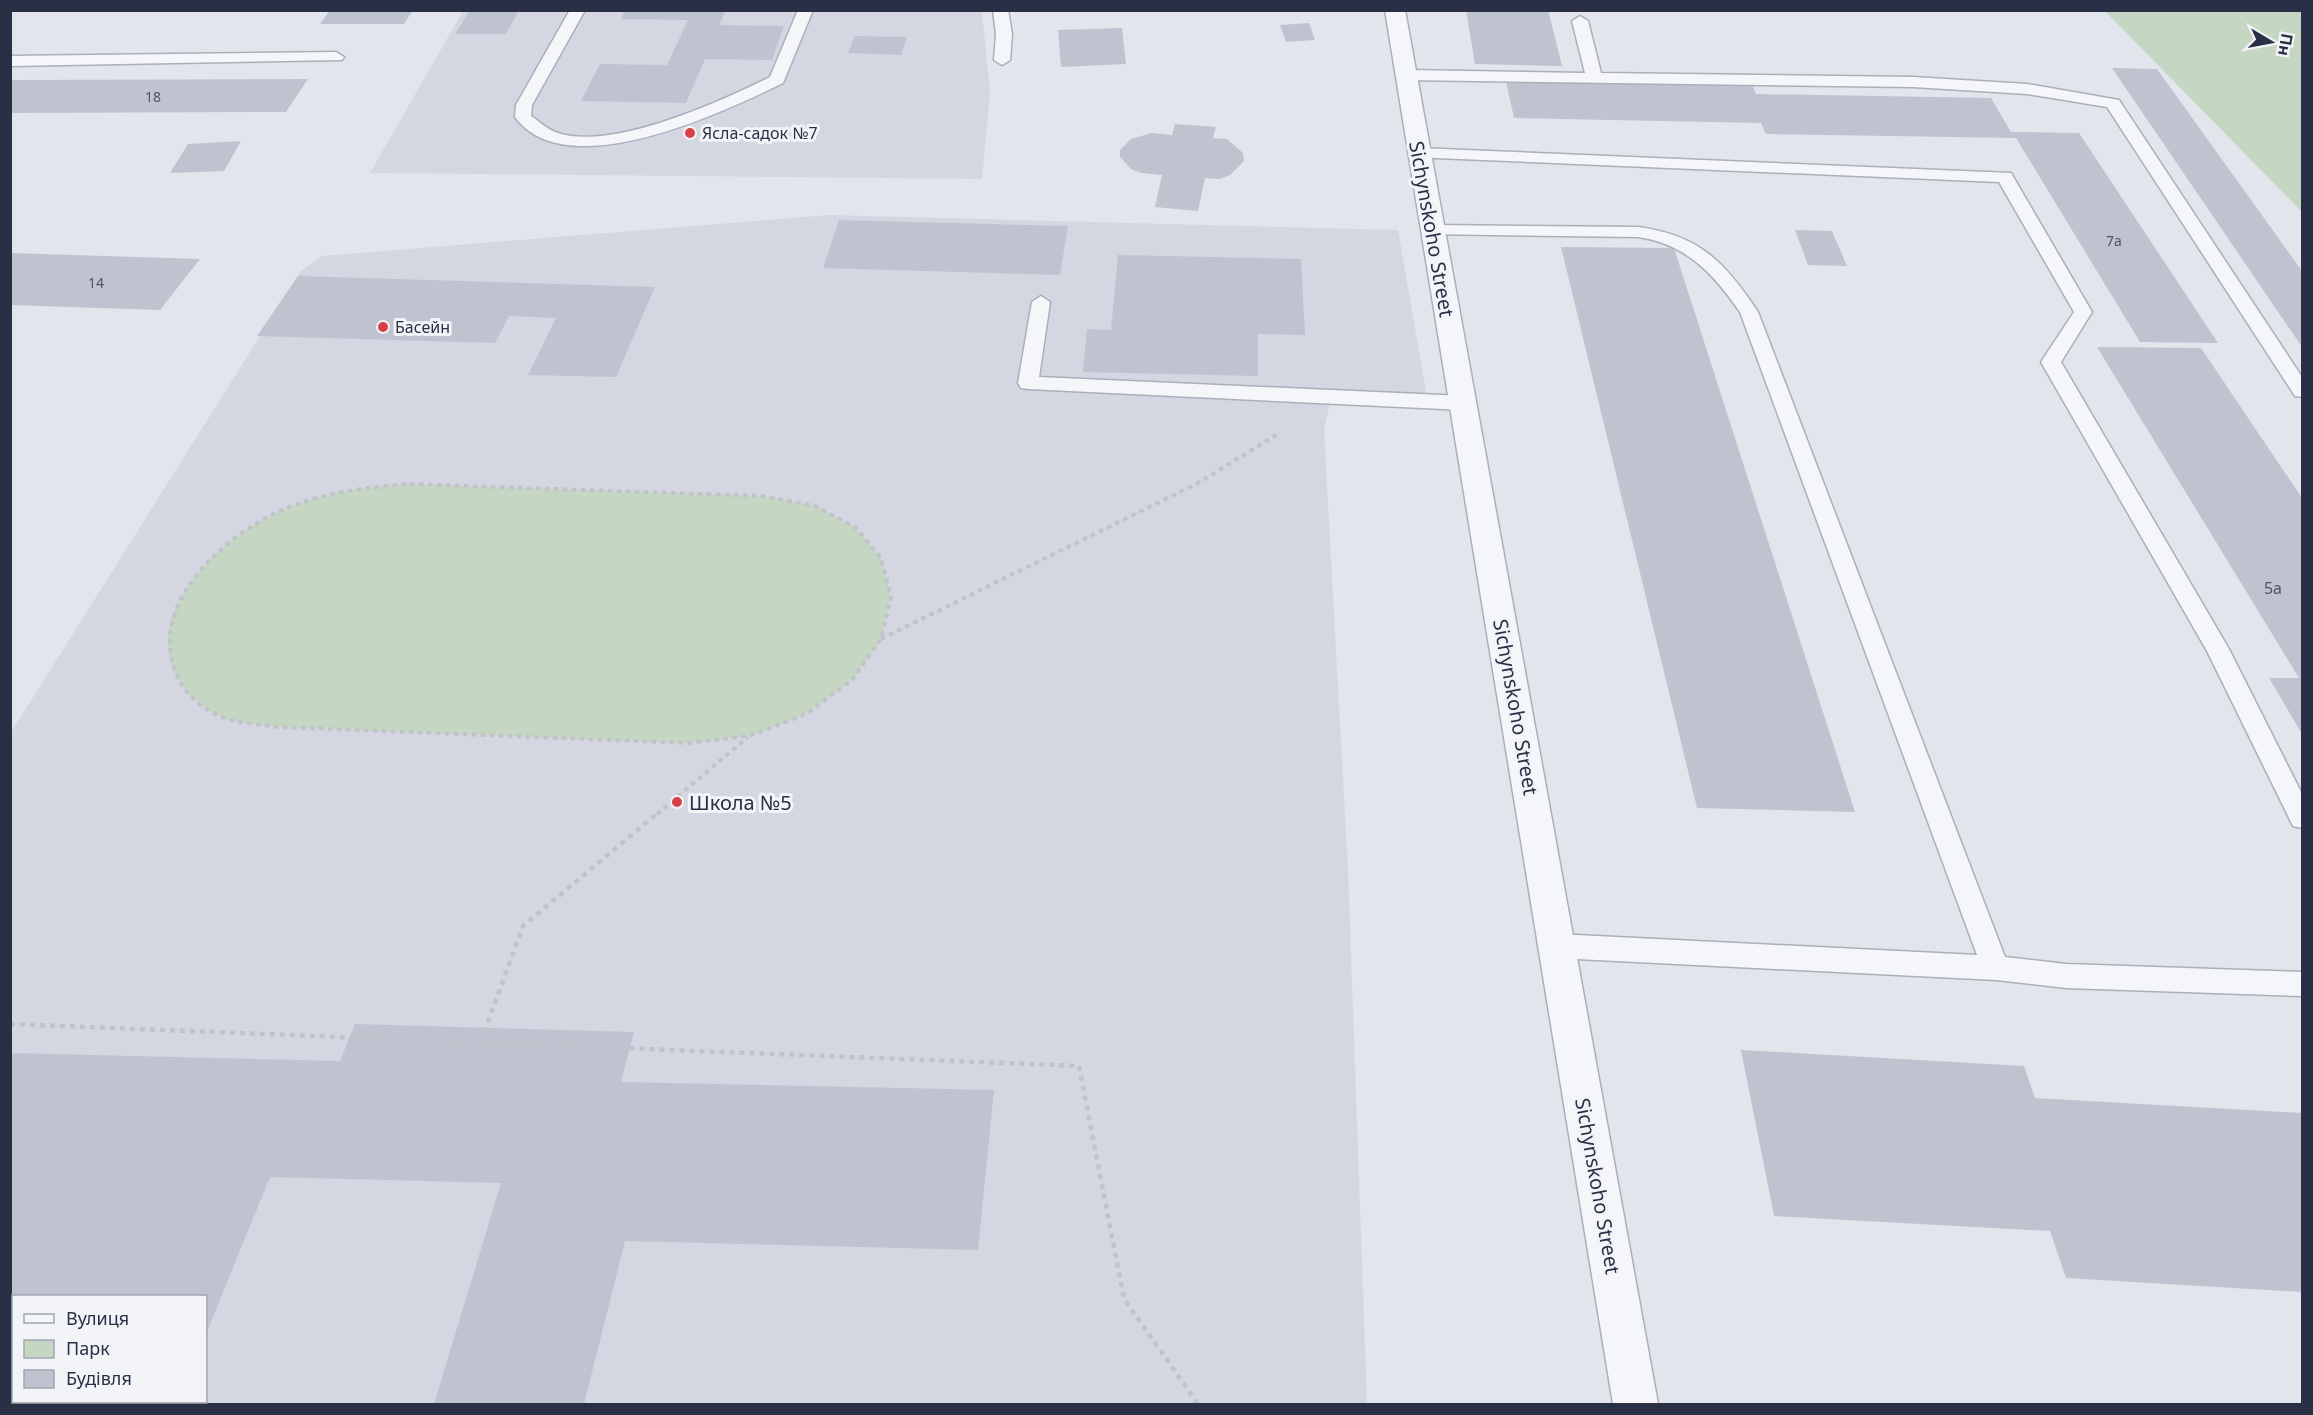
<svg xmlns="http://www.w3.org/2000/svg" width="2313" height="1415" font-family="'Noto Sans',sans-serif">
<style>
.built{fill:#d4d7e1;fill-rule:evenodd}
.green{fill:#c5d6c3}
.building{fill:#bfc3cf}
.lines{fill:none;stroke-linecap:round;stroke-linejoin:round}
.lane-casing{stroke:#aaafb9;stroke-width:3}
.street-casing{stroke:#aaafb9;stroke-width:3}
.path-far1{stroke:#c0c3ca;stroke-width:4;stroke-dasharray:4.5 4.5;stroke-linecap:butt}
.path{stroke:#c0c3ca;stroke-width:4.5;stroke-dasharray:5 5;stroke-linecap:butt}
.lane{fill:#f5f6f9;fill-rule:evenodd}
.street{fill:#f5f6f9;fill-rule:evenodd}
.poi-dot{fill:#d84045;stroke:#f2f4f8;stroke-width:2}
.labels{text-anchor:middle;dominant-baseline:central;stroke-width:6;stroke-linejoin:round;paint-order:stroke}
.far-number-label{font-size:14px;fill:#4e5568}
.far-poi-label{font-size:16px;fill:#293045;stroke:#f2f4f8;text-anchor:start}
.number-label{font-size:16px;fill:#4e5568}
.street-label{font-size:20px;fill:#293045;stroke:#f2f4f8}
.poi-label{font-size:20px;fill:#293045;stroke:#f2f4f8;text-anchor:start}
</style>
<rect width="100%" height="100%" fill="#e2e5eb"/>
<path class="built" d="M463,11H982L990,93L982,179L370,173Z
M829,215L1398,230L1428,403L1330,402L1324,430L1348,870L1367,1404H11L10,734L301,271L322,256ZM14,1296H206V1402H14Z"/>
<path class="green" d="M2105,11H2302V212Z
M410,484L763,496L815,506L855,527L881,558L891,597L881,639L852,680L806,714L749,736L687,743L278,727C261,724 240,724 224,718C206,711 189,697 179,681C142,620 207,554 257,523C304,495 356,487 410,484Z"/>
<path class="building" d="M330,10H413L404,24H320Z
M470,10H519L506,34H455Z
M625,10H726L719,25L784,26L772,60L705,59L686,103L581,101L600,64L667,65L688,20L621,19Z
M1466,10H1548L1562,66L1475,64Z
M1309,23L1315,40L1286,42L1280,25Z
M1122,28L1126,64L1061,67L1058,30Z
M855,36L907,37L901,55L848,53Z
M2112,68L2157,69L2302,271V347Z
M308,79L286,112L10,113V80Z
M1506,81L1752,85L1756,94L1991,98L2011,132L2079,133L2218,343L2140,342L2016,138L1766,134L1761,123L1514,118Z
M1175,124L1216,127L1213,138L1227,139L1243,153L1244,161L1230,175L1219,179L1205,178L1198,211L1155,207L1162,175L1141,173L1131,169L1120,157V150L1131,139L1152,133L1172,135Z
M241,141L224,171L170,173L188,144Z
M839,220L1068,226L1060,275L823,268Z
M1795,230L1832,231L1847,266L1808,265Z
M1561,247L1674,248L1855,812L1697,808Z
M10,253L200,259L160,310L10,305Z
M1118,255L1301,259L1305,335L1258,334V376L1083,372L1087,329L1111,330Z
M298,276L655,287L616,377L528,375L556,318L509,316L495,343L257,336Z
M2097,347L2201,348L2302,498V734L2269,678H2299Z
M355,1024L634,1032L621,1082L994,1090L978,1250L625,1241L584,1404H434L501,1183L270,1177L206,1334V1296H14V1402H178L176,1404H10V1053L340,1061Z
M1741,1050L2024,1066L2035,1098L2302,1113V1292L2066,1278L2050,1231L1774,1216Z"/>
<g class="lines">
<defs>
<path id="lane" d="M570,10H585L532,105L531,116C540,122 548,130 558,133C612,151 722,101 770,77L798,10H813L783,83C724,112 566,187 515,117L516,105Z
M993,10H1008L1012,34L1010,60L1002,65L994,60L996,34Z
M1580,16L1588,21L1601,73L1913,77L2027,84L2119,100L2302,377V397L2295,396L2107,107L2027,94L1913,87L1406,80L1398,75L1406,70L1585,73L1572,21Z
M336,52L344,57L342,60L10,66V56Z
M1418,148L2011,173L2092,312L2061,362L2229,649L2302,794V828L2293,826L2207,651L2041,362L2074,312L1999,182L1412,157L1410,153Z
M1433,225L1638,227C1699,235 1725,262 1758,312L2005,957L2066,964L2302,972V996L2066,988L1996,980L1557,958L1547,955L1543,946L1547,937L1557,934L1977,955L1740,312C1713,273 1686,244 1638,237L1427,234L1424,230L1427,226Z
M1041,296L1050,302L1039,377L1464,396L1471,398L1474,403L1471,408L1464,410L1028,389L1021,388L1018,383L1032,302Z"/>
<path id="street" d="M1385,10H1405L1658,1404H1613Z"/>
</defs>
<use href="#lane" class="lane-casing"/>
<use href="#street" class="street-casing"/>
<path class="path-far1" d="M410,484L763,496L815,506L855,527L881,558L891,597L881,639L852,680L806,714L749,736L687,743L278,727C260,724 241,724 224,718C203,710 184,694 176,673C151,611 208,553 257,523C303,495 357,488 410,484Z
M881,639L1200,482L1279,433
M657,814L748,737"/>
<path class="path" d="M10,1024L1079,1066L1124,1299L1198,1404
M481,1041L523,926L659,812"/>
<use href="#lane" class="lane"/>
<use href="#street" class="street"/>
</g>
<g class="poi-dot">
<circle cx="690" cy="133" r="6"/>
<circle cx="383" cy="327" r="6"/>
<circle cx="677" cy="802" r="6"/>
</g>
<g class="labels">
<g class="far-number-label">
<text x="153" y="96">18</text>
<text x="2114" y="240">7а</text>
<text x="96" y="282">14</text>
</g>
<g class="far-poi-label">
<text x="702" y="133">Ясла-садок №7</text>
<text x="395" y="327">Басейн</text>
</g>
<g class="number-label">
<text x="2273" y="588">5а</text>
</g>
<g class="street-label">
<text transform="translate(1432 229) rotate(80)">Sichynskoho Street</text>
<text transform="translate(1516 707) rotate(80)">Sichynskoho Street</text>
<text transform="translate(1598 1186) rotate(80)">Sichynskoho Street</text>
</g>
<g class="poi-label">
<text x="689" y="802">Школа №5</text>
</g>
</g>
<rect width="2313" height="1415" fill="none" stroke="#293045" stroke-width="24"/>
<rect x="12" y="1295" width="195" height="108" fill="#f2f4f8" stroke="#a2a6b0" stroke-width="1.5"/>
<rect x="24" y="1314" width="30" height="9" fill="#f5f6f9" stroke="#a2a6b0" stroke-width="1.5"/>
<text x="66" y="1325" font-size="18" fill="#293045">Вулиця</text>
<rect x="24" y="1340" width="30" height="18" fill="#c5d6c3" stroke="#a2a6b0" stroke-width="1.5"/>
<text x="66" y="1355" font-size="18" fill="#293045">Парк</text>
<rect x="24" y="1370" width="30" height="18" fill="#bfc3cf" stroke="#a2a6b0" stroke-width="1.5"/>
<text x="66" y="1385" font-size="18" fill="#293045">Будівля</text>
<g transform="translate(2271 42) rotate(100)" stroke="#f2f4f8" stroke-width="4.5" paint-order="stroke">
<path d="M0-4.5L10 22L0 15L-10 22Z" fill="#293045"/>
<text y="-9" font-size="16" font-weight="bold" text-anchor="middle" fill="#293045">Пн</text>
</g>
</svg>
